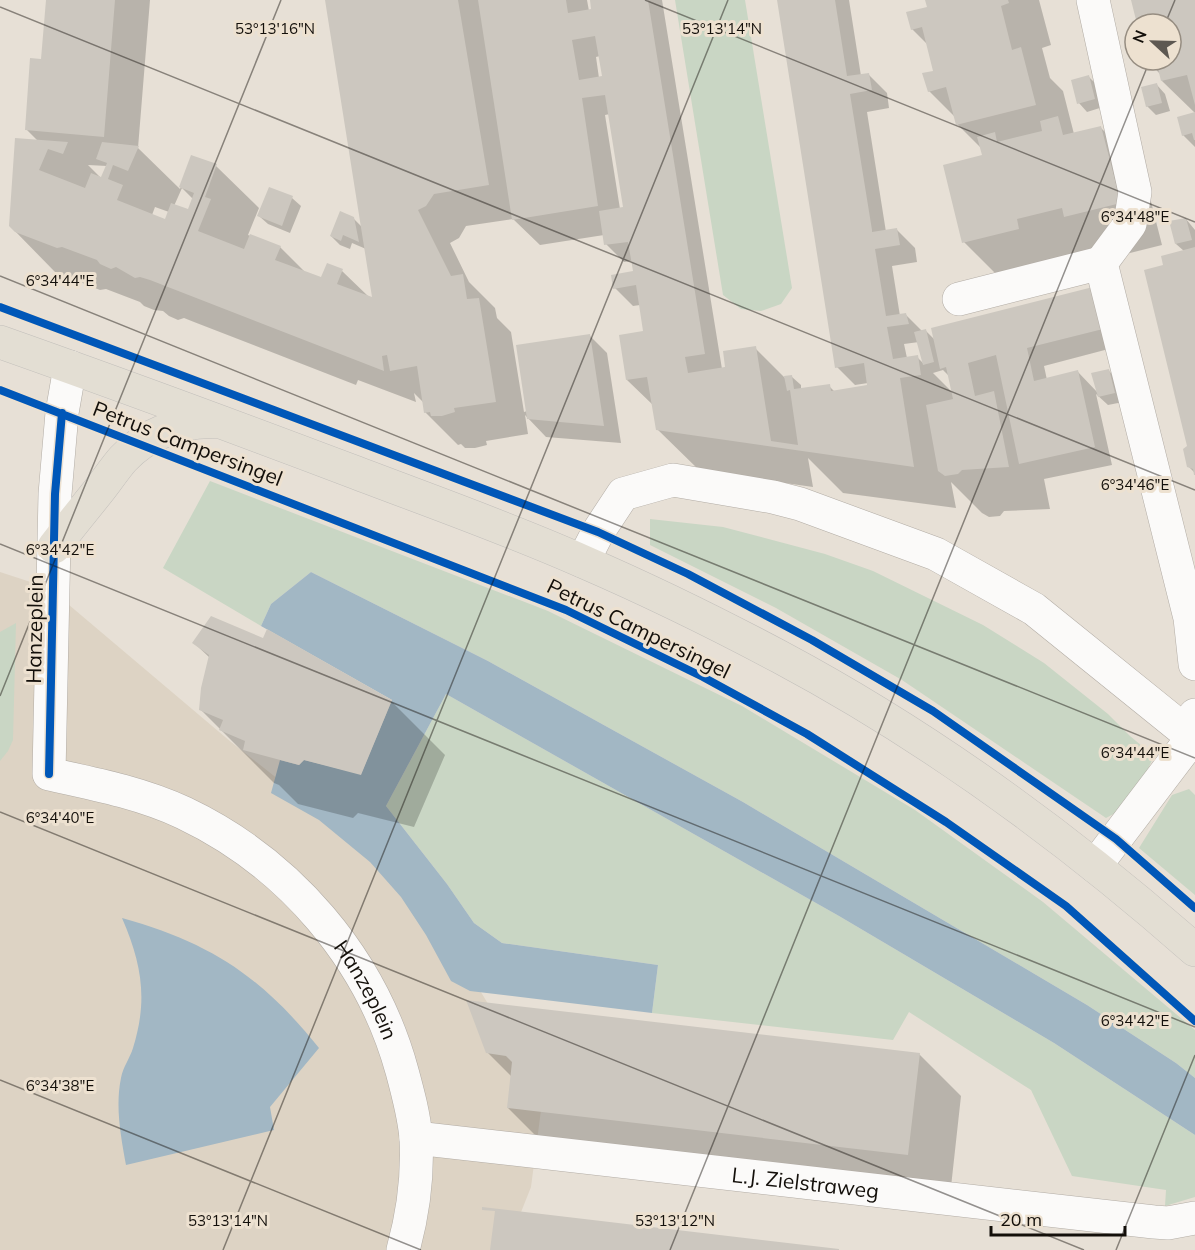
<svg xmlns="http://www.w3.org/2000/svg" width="1195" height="1250" font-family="Mulish,sans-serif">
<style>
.medical{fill:#ddd3c4}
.green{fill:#c9d6c4}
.water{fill:#a2b7c4}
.shadow{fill:#0003;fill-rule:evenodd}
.building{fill:#ccc7bf;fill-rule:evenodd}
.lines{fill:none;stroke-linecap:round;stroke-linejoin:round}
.minor-casing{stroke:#b2aca5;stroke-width:34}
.major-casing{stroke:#c2bfbb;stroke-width:34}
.minor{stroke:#fbfaf9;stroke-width:33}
.major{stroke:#e3ded3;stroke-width:33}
.cycleway-casing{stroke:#ede1d0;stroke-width:11}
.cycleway{stroke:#0057b8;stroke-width:8}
.ticks{fill:none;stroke:#130f0a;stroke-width:1.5;stroke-opacity:0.45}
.labels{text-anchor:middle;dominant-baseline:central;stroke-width:6;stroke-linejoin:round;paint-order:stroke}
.street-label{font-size:21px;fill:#130f0a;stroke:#ede1d0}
.ticks-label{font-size:15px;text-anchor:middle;fill:#130f0a;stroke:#ede1d0;stroke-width:6;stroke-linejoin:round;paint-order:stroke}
</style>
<rect width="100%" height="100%" fill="#e7e0d6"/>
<path class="medical" d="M0,572L49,588L231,742L420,891L543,1095L531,1187L506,1250H0Z"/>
<path class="green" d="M675,0H745L792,288L781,304L761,311L741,309L723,295Z
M210,481L548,611L742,706L915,810L1043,902L1195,1030V1078L1176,1063L1087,1005L743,802L488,661L311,572L271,604L261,626L163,568Z
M650,519L723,527L825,554L873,571L983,625L1044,663L1108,714L1130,736L1154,756L1145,775L1121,810L1106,818L902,680L776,608L650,545Z
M16,623L13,740L8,751L0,761V632Z
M446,694L839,916L1054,1043L1195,1135V1197L1165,1206L1166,1190L1072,1176L1031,1090L909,1012L893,1040L652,1013L658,965L502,943L474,923L447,884L386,806Z
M1189,789L1195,795V895L1139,848L1172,795Z"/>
<path class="water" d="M311,572L488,661L743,802L1087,1005L1176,1063L1195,1078V1135L1054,1043L839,916L446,694L386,806L447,884L474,923L502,943L658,965L652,1013L470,991L451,981L426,935L401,897L370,862L319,820L271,793L280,760L299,765L304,760L361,774L392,700L261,626L271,604Z
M122,918C211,943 261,976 319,1048L270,1107L274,1130L126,1165C121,1137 115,1107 121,1078C123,1067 130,1058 133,1048C148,1000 142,964 122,918Z"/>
<path class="shadow" d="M47,0H150L138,148L180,189L192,157L216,166L259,208L248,235L280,247L306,273L322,279L342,271L369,297L374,299L366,249L352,243L350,249L340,245L331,236L353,218L362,227L326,0H587L589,11L593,10L591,0H662L722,369L755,348L785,378L792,377L801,385V390L829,386L835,392L869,386L868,383L855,385L837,367L778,0H849L861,76L869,75L887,93L889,108L867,112L886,232L897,230L915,248L917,262L892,266L900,316L906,315L922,331L925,330L935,340L1093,288L1120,346L1044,366L1047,380L1078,372L1098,393L1109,371L1117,379L1123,402L1108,405L1096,394L1112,465L1044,479L1050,509L1004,511L1000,516L989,517L982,513L951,482L956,508L843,493L808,458L813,487L700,471L657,429L654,406L627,380L644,332L640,305L633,306L615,288L635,273L633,261L624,262L606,244L604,235L540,245L513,219L466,226L459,238L450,243L469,282L495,308L497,318L511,332L524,412L527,411L590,336L607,353L621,443L546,437L525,415L528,434L486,441L487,445L475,448H465L461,444L458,445L425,412L424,403L414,393L416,402L358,380L356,385L194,322L184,318L178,320L169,316L163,311L154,310L144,306L140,302L106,289L100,290L55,272L13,229L38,141L27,130L42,61ZM600,56L604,77L599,78L596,57ZM610,114L625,208L620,209L605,115ZM88,165L107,166L102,179ZM182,188L193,199L189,211L174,206ZM155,207L169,212L166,220L152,215ZM919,342L924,364L917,357L907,358L904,344ZM943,370L949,376L953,393L933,373Z
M927,0H1039L1051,45L1042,48L1050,78L1063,91L1074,134L1101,128L1143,170L1162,245L1006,284L964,242L983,156L981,148L957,124L956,118L929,91L935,72L928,45L912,29L928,8Z
M1132,0H1195V113L1162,81L1160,74L1147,60H1171V24H1138Z
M1089,77L1098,86L1103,107L1087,112L1079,103Z
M1157,85L1165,94L1170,111L1156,115L1147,106Z
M1195,114V147L1183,135Z
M292,198L301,206L290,233L268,224L259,216Z
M1186,219L1195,230V473L1188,466V446L1165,266L1184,251L1176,244Z
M194,643L391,701L445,755L414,827L358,813L353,818L298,804L279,785L274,783L200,709L210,658Z
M487,1052L919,1054L961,1096L950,1196L550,1150L508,1108L512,1077Z"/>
<path class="building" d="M46,0H115L104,137L25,130L30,58L41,59Z
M325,0H458L489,185L434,194L426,206L418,210L451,276L463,274L467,299L479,298L496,402L454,408L455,412L442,416H431L430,412L424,413L417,366L390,371L387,355L382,356L384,371L150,280L140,277L135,278L116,267L111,269L100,264L97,260L62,247L57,248L15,232L9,226L15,138L68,142L63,154L48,149L39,170L85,188L91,173L101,177L107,163L96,159L102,142L139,146L128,171L113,165L108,179L123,185L117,200L165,219L171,203L188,209L194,193L179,187L191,155L217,164L205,197L211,199L198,231L244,249L250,234L281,246L275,260L321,277L327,263L343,269L337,284L372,297Z
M478,0H566L568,13L591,9L590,0H648L705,354L685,357L688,373L725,367L723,351L756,346L771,441L798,445L790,390L787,391L784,376L792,375L794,389L830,384L831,391L867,385L864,363L835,368L777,0H835L847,76L869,73L872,90L850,94L872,230V232L897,228L900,245L875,249L886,316L906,313L909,324L887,327L893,359L918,355L921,375L900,378L914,467L656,430L647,377L626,380L619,335L643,331L636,285L613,289L611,275L633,271L628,242L604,245L599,211L623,207L605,95L582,98L598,206L512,220ZM595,36L602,76L579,80L572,40Z
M925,0H1008L1009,3L1001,6L1012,50L1021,47L1036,105L956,125L946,87L928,92L922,73L933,71L922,27L911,30L906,12L927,7Z
M1131,0H1195V105L1187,75L1161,81L1156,60H1171V24H1137Z
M1135,28V47L1133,48L1128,30Z
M1089,75L1095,99L1077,104L1071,80Z
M1157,83L1162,103L1146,107L1141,87Z
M1195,112V140H1194L1192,133L1182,136L1177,117Z
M1058,116L1063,135L1101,126L1121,203L1064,217L1062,208L1017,219L1019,229L962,243L943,165L982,155L977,137L995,132L997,142L1042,131L1040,121Z
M269,187L293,196L282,226L257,216Z
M340,211L354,217L359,242L343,235L341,241L330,236Z
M1186,218L1192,240L1175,244L1169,221Z
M1195,247V475H1194L1193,469L1187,467L1183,449L1187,446L1144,270L1163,265L1161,256Z
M1093,287L1103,329L1027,348L1034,381L1078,370L1095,447L1019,464L996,355L968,363L975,396L994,391L1009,467L962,470L958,474L945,476L938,471L926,405L953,399L946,367L940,369L931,328Z
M926,329L934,362L923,365L914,332Z
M590,334L604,426L527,419L516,345Z
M1109,369L1115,393L1098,397L1091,373Z
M211,616L263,638L267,629L392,700L361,775L304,760L299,765L243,750L245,741L219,730L223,720L199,710L201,688L209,655L192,643Z
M466,1000L920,1053L908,1155L507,1108L512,1062L506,1056L486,1053Z
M482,1207L839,1249V1250H490L495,1211L482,1210Z"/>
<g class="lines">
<defs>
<g id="minor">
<path d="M1093,0L1135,192L1130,224L1101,263L1190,618L1195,664"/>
<path d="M959,299L1101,263"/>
<path id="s1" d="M70,367L62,413L55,494L49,774C95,784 141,793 184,813C289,863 371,958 402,1071C408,1093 414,1115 416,1138C418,1175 413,1214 403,1250"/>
<path d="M583,561L598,532L623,494L673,480L773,497L800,504L936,554L1034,609L1195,739"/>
<path d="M1095,866L1193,737L1195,715"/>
<path id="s2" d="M416,1138L1154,1222L1168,1223L1195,1218"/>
</g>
<path id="major" d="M0,342C119,384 238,428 357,473C433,502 510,529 584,562C651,591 716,623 780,657C928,736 1069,839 1195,950
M54,547C69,527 85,508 100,489C108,479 115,468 123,459C146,434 182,420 215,422"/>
</defs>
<use href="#minor" class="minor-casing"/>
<use href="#major" class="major-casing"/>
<use href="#minor" class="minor"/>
<use href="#major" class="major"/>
<defs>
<path id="cycleway" d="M0,307L598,532L688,574L812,640L933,711L1116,839L1195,908
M0,390L566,610L703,677L807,734L946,822L1066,906L1195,1021
M49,774L55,494L62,413"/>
</defs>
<use href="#cycleway" class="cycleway-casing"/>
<use href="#cycleway" class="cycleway"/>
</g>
<path class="ticks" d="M645,0L1195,222M0,7L1195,490M1165,24L1175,0M0,276L1195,758M0,544L1195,1027M0,696L281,0M0,812L1084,1250M0,1080L421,1250M223,1250L728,0M670,1250L1150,60M1116,1250L1195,1055"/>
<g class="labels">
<g class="street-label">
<text transform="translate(188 443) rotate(21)">Petrus Campersingel</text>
<text transform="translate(639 628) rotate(26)">Petrus Campersingel</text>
<text transform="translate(34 629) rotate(-89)">Hanzeplein</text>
<text stroke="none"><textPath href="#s1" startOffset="808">Hanzeplein</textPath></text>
<text stroke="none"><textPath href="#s2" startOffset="392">L.J. Zielstraweg</textPath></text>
</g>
</g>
<g class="ticks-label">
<text x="722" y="34">53°13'14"N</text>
<text x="275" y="34">53°13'16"N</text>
<text x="1135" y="222">6°34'48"E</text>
<text x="60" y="286">6°34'44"E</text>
<text x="1135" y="490">6°34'46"E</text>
<text x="60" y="555">6°34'42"E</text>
<text x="1135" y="758">6°34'44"E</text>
<text x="60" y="823">6°34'40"E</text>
<text x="1135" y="1026">6°34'42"E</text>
<text x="60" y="1091">6°34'38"E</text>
<text x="228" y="1226">53°13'14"N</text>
<text x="675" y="1226">53°13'12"N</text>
</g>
<g transform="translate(1153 42) rotate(292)"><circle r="28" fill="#ede1d0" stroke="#968d81" stroke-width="1.5"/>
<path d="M0-4.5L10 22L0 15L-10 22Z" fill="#5d5851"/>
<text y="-9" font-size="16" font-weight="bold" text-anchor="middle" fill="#130f0a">N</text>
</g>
<path d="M991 1226v9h134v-9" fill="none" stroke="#130f0a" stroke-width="3"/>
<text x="1000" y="1226" font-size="18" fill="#130f0a" stroke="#ede1d0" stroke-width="4.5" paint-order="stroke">20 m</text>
</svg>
